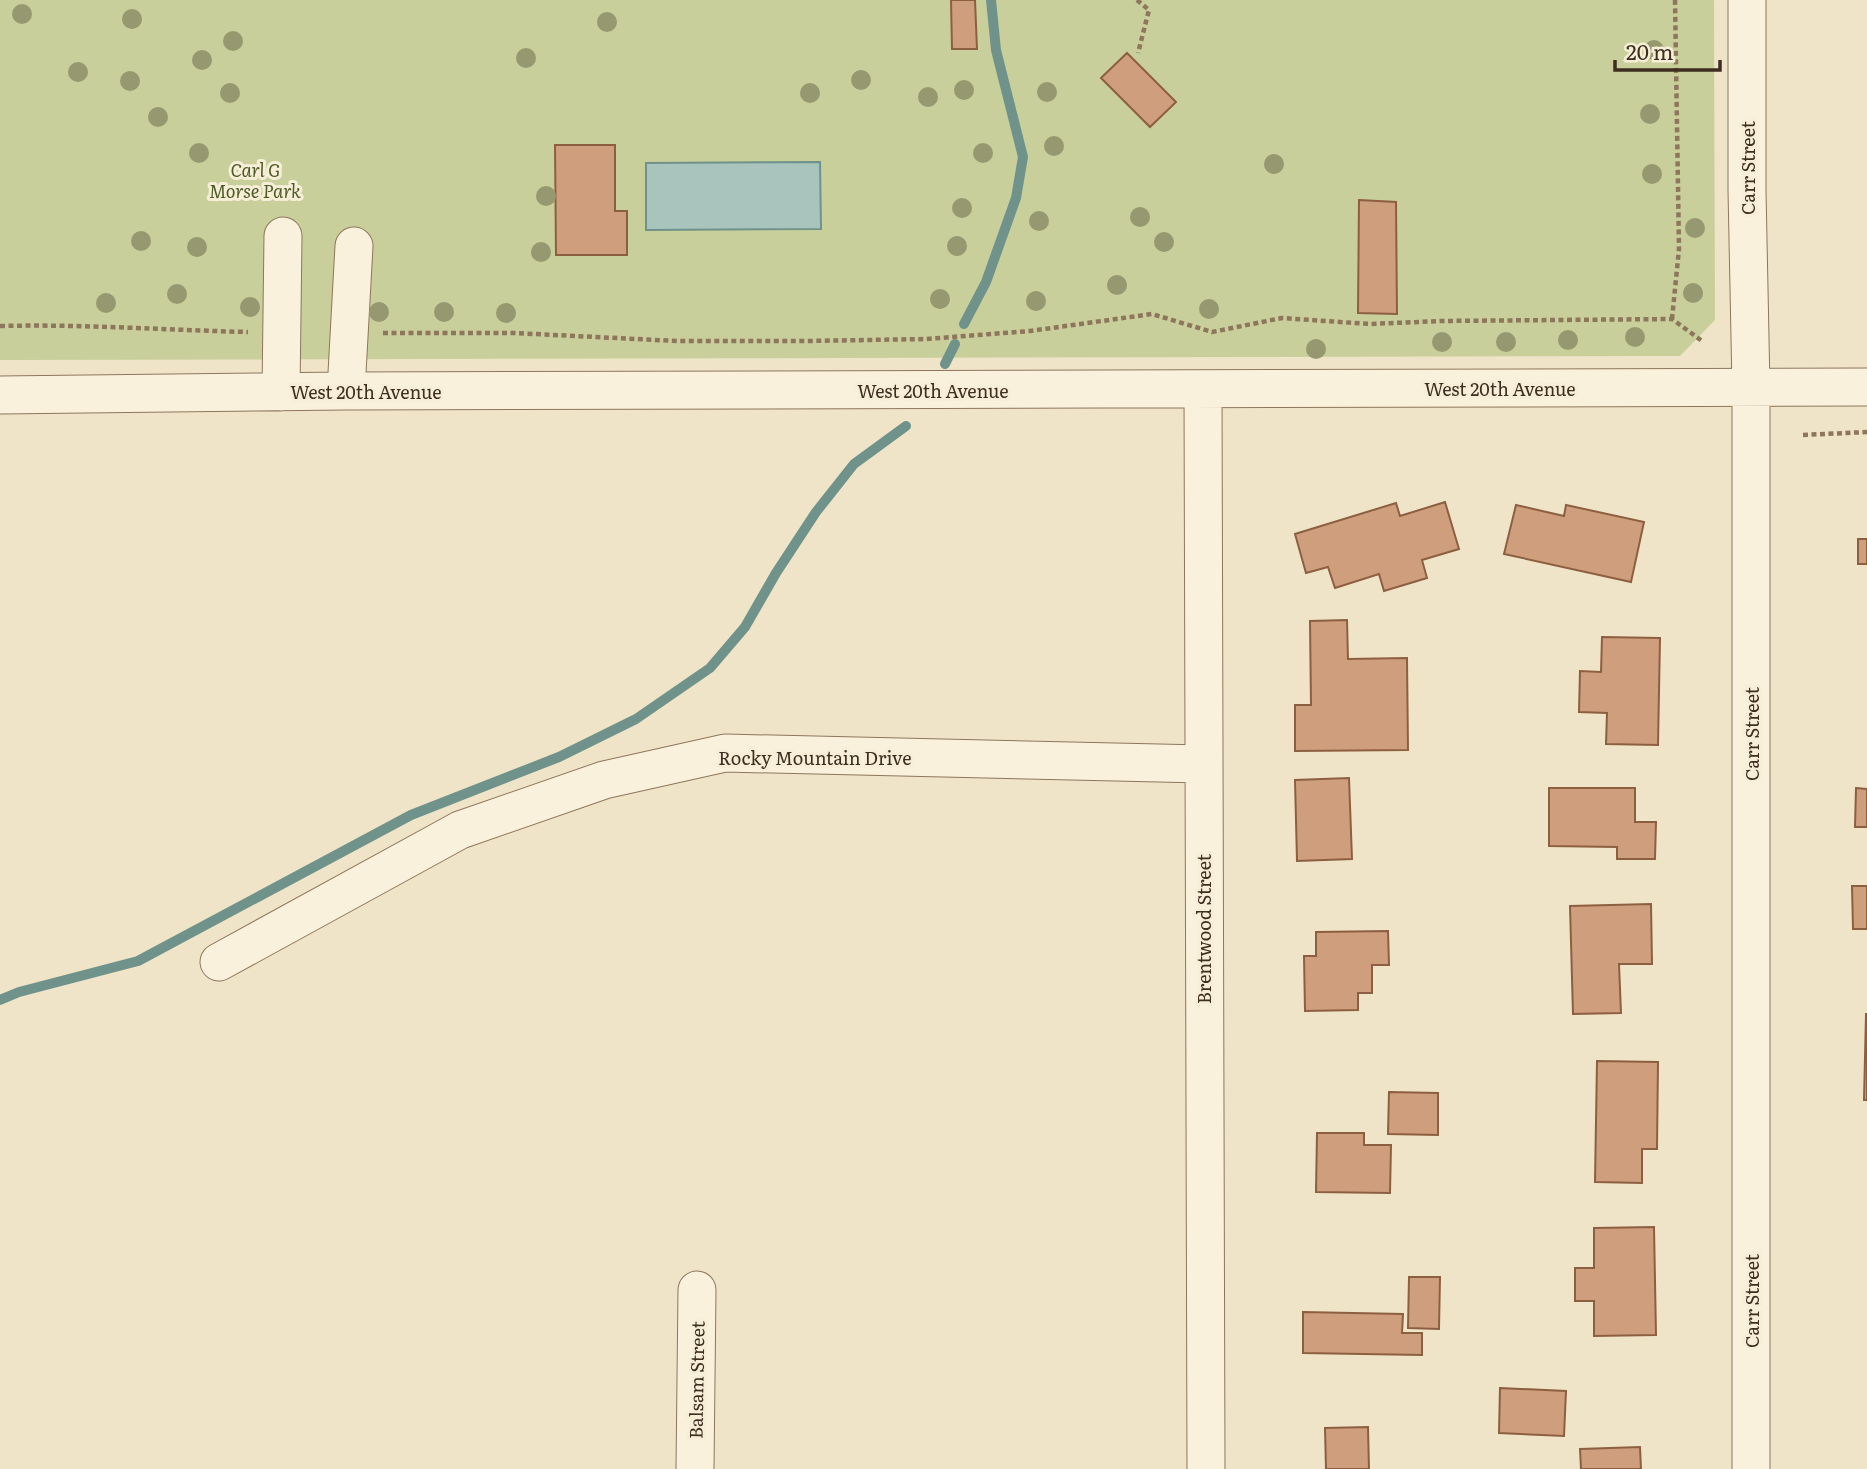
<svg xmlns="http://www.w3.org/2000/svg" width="1867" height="1469" font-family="Literata,serif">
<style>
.green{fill:#c9cf9b}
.water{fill:#a9c4bc;stroke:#6f938a;stroke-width:2}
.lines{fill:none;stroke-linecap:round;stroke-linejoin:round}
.stream{stroke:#6f938a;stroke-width:10}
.building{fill:#cf9f7d;stroke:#8d5f41;stroke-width:2}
.minor-casing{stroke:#8d765c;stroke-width:39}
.path{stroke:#8d765c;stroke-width:4.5;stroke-dasharray:5 3.5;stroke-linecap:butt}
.minor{stroke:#faf1dc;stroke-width:37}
.tree{fill:#96986f}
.labels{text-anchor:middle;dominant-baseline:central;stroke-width:6;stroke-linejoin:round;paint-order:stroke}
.street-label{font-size:18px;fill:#3d2e20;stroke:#f7eed8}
.park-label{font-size:18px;font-style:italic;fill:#4d5a26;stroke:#f7eed8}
</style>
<rect width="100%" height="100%" fill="#f0e4c8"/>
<path class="green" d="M0,0H1714L1715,320L1680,356L0,360Z"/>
<path class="water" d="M820,162L821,229L646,230V163Z"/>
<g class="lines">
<path class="stream" d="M964,324L986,282L1016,198L1023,157L996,50L991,0
M945,364L955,344
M0,1000L19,992L138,961L411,815L559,757L636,719L710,668L745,627L776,573L816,512L854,464L906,426"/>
</g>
<path class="building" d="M951,0H975L977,49H952Z
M1127,53L1176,102L1150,127L1101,78Z
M555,145H615V211H627V255H556Z
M1359,200L1396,202L1397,314L1358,313Z
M1445,502L1459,549L1422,560L1427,578L1384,591L1379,574L1335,588L1328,567L1306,573L1295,534L1396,503L1400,516Z
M1516,505L1564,516L1566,505L1644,522L1631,582L1504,554Z
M1858,539H1867V564H1858Z
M1347,620L1348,659L1407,658L1408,750L1295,751V705H1311L1310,621Z
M1602,637L1660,638L1658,745L1606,744L1607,713L1579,712L1580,671L1601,672Z
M1349,778L1352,859L1297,861L1295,780Z
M1549,788H1635V822H1656L1655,859H1617V847L1549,846Z
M1856,788L1867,789V827H1855Z
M1852,886H1867V929H1853Z
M1651,904L1652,964H1619L1621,1013L1573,1014L1570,906Z
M1388,931L1389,965H1372V993H1358V1010L1305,1011L1304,956H1316V932Z
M1866,1014H1867V1100H1864Z
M1597,1061L1658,1062L1657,1149H1642V1183L1595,1182Z
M1389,1092L1438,1093V1135L1388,1134Z
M1317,1133H1364V1145H1391L1390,1193L1316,1192Z
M1654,1227L1656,1335L1594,1336V1301H1575V1268H1594V1228Z
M1409,1277H1440L1439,1329L1408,1328Z
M1303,1312L1403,1314L1402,1333H1422V1355L1303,1353Z
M1500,1388L1566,1391L1564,1436L1499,1433Z
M1368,1427L1369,1469H1326L1325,1428Z
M1640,1447L1641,1469H1581L1580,1449Z"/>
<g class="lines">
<defs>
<path id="minor" d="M1747,0V190L1751,387V1469
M1203,389L1206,1469
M346,391L354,246
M281,392L283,236
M0,395L346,391L1867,387
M219,962L460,830L604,780L725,753L1203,764
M695,1469L697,1290"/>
</defs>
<use href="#minor" class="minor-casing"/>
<path class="path" d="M1137,0L1149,10L1138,53
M1672,319L1679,249L1675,0
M0,326C83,324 165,330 248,332
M383,333H513L677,341H807L926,339L1030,331L1152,314L1212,332L1282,318L1370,324L1441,321L1672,319L1702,341
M1803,435L1867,432"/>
<use href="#minor" class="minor"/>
</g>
<g class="tree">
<circle cx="22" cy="14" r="10"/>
<circle cx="132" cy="19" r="10"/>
<circle cx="607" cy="22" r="10"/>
<circle cx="233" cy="41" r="10"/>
<circle cx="1654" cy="50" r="10"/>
<circle cx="526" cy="58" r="10"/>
<circle cx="202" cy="60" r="10"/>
<circle cx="78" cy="72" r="10"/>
<circle cx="861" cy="80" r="10"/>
<circle cx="130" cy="81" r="10"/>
<circle cx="964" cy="90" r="10"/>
<circle cx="1047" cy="92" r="10"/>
<circle cx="230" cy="93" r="10"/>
<circle cx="810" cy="93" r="10"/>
<circle cx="928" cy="97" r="10"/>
<circle cx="1650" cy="114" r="10"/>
<circle cx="158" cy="117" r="10"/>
<circle cx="1054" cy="146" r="10"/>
<circle cx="199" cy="153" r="10"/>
<circle cx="983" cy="153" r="10"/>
<circle cx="1274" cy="164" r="10"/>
<circle cx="1652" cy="174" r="10"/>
<circle cx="546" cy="196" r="10"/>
<circle cx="962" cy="208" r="10"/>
<circle cx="1140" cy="217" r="10"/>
<circle cx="1039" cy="221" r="10"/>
<circle cx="1695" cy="228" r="10"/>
<circle cx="141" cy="241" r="10"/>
<circle cx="1164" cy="242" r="10"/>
<circle cx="957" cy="246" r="10"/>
<circle cx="197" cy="247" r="10"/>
<circle cx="541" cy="252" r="10"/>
<circle cx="1117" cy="285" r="10"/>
<circle cx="1693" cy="293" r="10"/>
<circle cx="177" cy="294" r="10"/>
<circle cx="940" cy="299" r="10"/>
<circle cx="1036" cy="301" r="10"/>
<circle cx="106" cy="303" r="10"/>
<circle cx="250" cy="307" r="10"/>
<circle cx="1209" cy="309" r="10"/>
<circle cx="379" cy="312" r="10"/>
<circle cx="444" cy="312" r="10"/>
<circle cx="506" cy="313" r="10"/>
<circle cx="1635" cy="337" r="10"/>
<circle cx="1568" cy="340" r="10"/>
<circle cx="1442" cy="342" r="10"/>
<circle cx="1506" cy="342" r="10"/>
<circle cx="1316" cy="349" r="10"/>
</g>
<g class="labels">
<g class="street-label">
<text transform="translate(1747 168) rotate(-90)">Carr Street</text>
<text x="1500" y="388">West 20th Avenue</text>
<text x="933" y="390">West 20th Avenue</text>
<text x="366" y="391">West 20th Avenue</text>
<text transform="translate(1751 734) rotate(-90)">Carr Street</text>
<text x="815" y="757">Rocky Mountain Drive</text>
<text transform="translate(1203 929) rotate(-90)">Brentwood Street</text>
<text transform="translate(1751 1301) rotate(-90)">Carr Street</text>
<text transform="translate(696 1380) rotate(-89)">Balsam Street</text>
</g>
<g class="park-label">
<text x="255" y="169">Carl G<tspan x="255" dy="21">Morse Park</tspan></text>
</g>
</g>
<path d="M1615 60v10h105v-10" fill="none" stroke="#3d2e20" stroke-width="3.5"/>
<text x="1626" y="60" font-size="21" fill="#3d2e20" stroke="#f7eed8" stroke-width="5" paint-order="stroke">20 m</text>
</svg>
